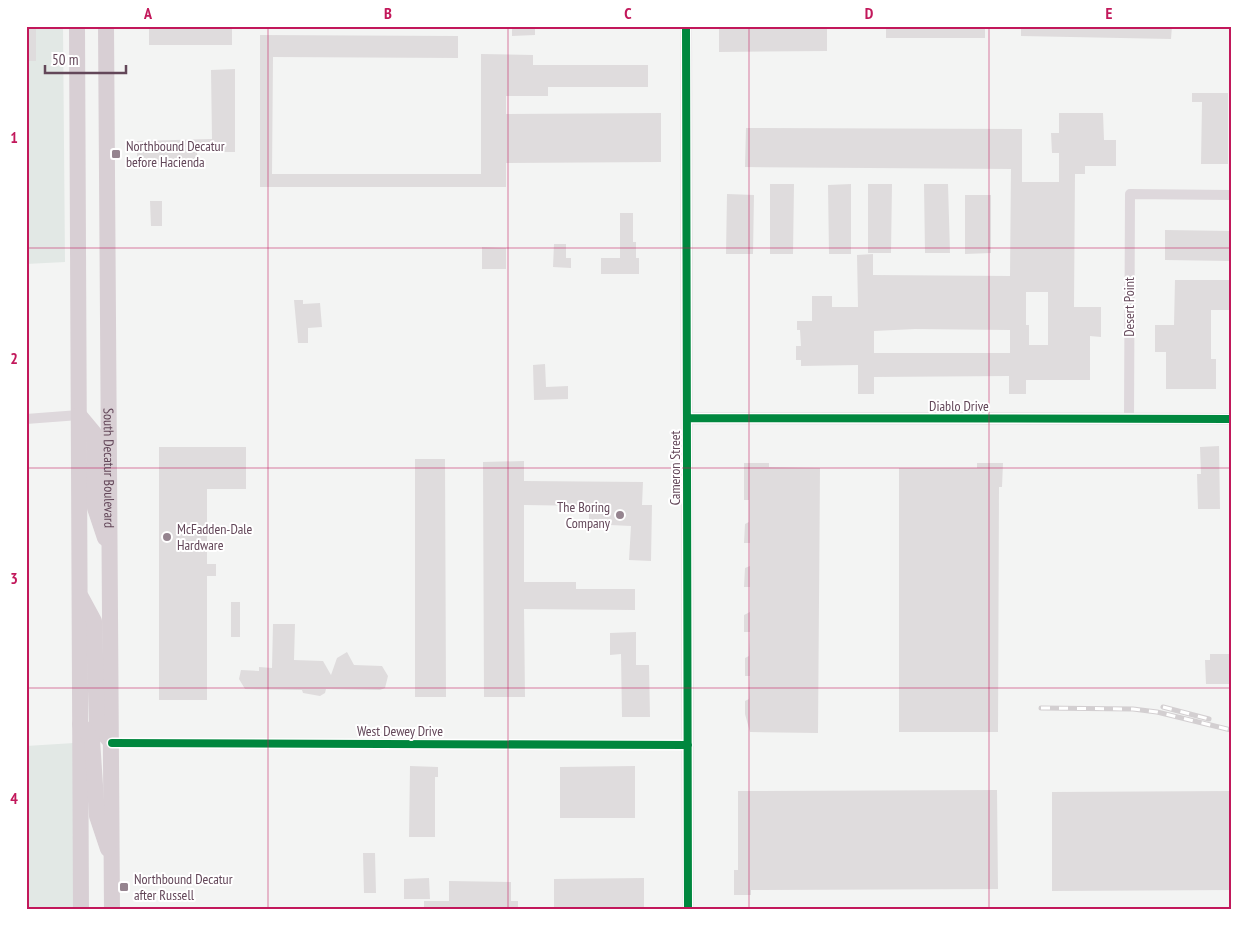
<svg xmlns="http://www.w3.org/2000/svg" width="1257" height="936" font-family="'PT Sans Narrow',sans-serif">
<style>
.commercial{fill:#e2e8e5}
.building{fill:#dfdcdd;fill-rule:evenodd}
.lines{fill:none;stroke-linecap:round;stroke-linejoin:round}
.minor{stroke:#ded8dc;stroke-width:10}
.tertiary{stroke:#ded8dc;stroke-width:12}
.primary{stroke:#d8cfd4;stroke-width:16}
.rail-casing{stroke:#d3cfd1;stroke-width:5}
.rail{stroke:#fff;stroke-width:3;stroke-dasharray:9;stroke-linecap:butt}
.cycleway-casing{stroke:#fff;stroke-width:11}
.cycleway{stroke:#00873e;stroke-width:8}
.grid{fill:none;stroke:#c2185b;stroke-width:1;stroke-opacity:0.55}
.poi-dot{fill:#95848f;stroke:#fff;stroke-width:2}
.labels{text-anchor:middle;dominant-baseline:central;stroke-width:4;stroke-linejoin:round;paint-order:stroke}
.poi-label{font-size:14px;fill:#634759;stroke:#fff;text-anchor:start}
.street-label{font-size:14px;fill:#634759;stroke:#fff}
.neatline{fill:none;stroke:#c2185b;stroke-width:2}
.grid-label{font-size:16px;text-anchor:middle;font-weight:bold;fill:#c2185b}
</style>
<rect width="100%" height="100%" fill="#f3f4f3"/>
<path class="commercial" d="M26,26H63L65,262L26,264Z
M74,743L73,910H26V746Z"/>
<path class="building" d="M149,26H232V45H149Z
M512,26H535V35L512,36Z
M719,26H827V51L719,52Z
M886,26H985V38H886Z
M1021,26H1172L1171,39L1021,36Z
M26,29H36V61H26Z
M260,35L458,36V58L273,57L272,174H481V54L533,55V65H648V87H548V96H506V114L661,113V162L506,163V187H260Z
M235,69V152H197V165L137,166V141L212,139L211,70Z
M1192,93H1228V164H1201L1202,102H1192Z
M1059,113H1103L1104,140H1116V166H1085V174H1075L1074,307H1101V337L1090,336V380H1026V394H1009V376L874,377V394H858V365L801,366V360H796V346H801L800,330H797V321H812V296H832V307H858L857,255L873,254V275L1010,276L1011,169L745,167L746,128L1022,129V182H1059V153H1052L1051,133H1059ZM1026,292H1048V345H1029V325H1026ZM915,329L1010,330V353H874V331Z
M770,184H794L793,254H770Z
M851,184V254H829L828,185Z
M868,184H892L891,253H868Z
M924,184H948L950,253H925Z
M727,194L754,195L753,254H726Z
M965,195H991V253L965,254Z
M150,201H162V226H151Z
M620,213H633V242H636V258H639V274H601V258H620Z
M1165,230L1231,231V261L1165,260Z
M554,244H566V258H571V268L553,267Z
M482,247L506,248V269H482Z
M1175,280H1231V310H1211V359H1216V389H1166V352H1155V325H1174Z
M294,300H303V304L320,303L322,327L308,328V343H298Z
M545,364L546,387L568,386V399L534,400L533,365Z
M1219,446L1220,509H1198L1197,474H1201L1200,447Z
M159,447H246V489H207V564H216V576H207V700H159Z
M415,459H445L446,697H415Z
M524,461V481L643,482L642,505H652L651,561L629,560L631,526L589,524V506L524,505V582H576V589H635V610L524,609L525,697H484L483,462Z
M744,463H769V467L820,468L818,733L750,732L745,714V701L749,699L750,676H745V658L749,656L750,632H744V615L750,612V587H744L745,568L750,566V543H744L745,524L749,522V500H744Z
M977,463H1003L1002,487H999L998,732H899V468H977Z
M231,602H240V637H231Z
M273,624H295L294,660L323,661L331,675L337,658L347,652L354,665L382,666L388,676L385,688L380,690L326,689L325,693L320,696L303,693L302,690L245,689L239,679L241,670L259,671V667L272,668Z
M636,632V665H649L650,717H622L621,654L610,655V633Z
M1210,654H1231V684H1206L1205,660H1210Z
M410,766L438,767V777H435V837H409Z
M635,766V818H560V767Z
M997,790L998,889L751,890V895H734V870H738V791Z
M1231,791V890L1052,891V792Z
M363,853H375L376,893H364Z
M429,878L430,899H404V879Z
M644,878V908L554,910V879Z
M449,881L511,882V901H518V910H424V901H449Z"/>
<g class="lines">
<path class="minor" d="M26,419L79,415
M1129,419L1130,194L1231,195
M112,743L688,745"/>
<path class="tertiary" d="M686,26L688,910
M687,418L1231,419"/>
<g class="primary">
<path d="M77,26L81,910"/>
<path id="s1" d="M106,26L112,910"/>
<path d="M79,415L94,433L95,508L105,538"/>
<path d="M81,597L94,621L97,726L112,743"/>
<path d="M80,724L92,739L97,816L108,849"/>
</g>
<defs>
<path id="rail" d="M1163,707L1209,719
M1041,708L1133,709L1157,712L1231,730"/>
</defs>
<use href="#rail" class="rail-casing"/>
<use href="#rail" class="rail"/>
<defs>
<path id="cycleway" d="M686,26L688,910
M687,418L1231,419
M112,743L688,745"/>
</defs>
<use href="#cycleway" class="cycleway-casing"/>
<use href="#cycleway" class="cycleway"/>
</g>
<path class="grid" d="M268,26V910M508,26V910M749,26V910M989,26V910M26,248H1231M26,468H1231M26,688H1231"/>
<g class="poi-dot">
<rect x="111" y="149" width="10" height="10" rx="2.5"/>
<circle cx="620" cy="515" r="5"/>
<circle cx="167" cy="537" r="5"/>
<rect x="119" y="882" width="10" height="10" rx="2.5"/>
</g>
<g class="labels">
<g class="poi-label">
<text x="126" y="146">Northbound Decatur<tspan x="126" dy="16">before Hacienda</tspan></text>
<text x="610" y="507" text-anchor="end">The Boring<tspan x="610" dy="16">Company</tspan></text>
<text x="177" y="529">McFadden-Dale<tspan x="177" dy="16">Hardware</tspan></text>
<text x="134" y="879">Northbound Decatur<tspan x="134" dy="16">after Russell</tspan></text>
</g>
<g class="street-label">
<text transform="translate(1129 307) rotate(-90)">Desert Point</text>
<text x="959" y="406">Diablo Drive</text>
<text stroke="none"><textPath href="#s1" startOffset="442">South Decatur Boulevard</textPath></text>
<text transform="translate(675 468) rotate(-90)">Cameron Street</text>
<text x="400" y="731">West Dewey Drive</text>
</g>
</g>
<rect width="1257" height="936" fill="none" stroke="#ffffff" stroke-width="55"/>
<path d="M45 65v8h81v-8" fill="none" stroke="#634759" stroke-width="2.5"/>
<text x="52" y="65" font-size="15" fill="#634759" stroke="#ffffff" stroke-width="4" paint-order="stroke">50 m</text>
<rect x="28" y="28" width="1202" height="880" class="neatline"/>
<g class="grid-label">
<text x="148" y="19">A</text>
<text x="388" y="19">B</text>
<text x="628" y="19">C</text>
<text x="869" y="19">D</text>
<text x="1109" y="19">E</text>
<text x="14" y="143">1</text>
<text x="14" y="364">2</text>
<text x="14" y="584">3</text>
<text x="14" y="804">4</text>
</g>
</svg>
